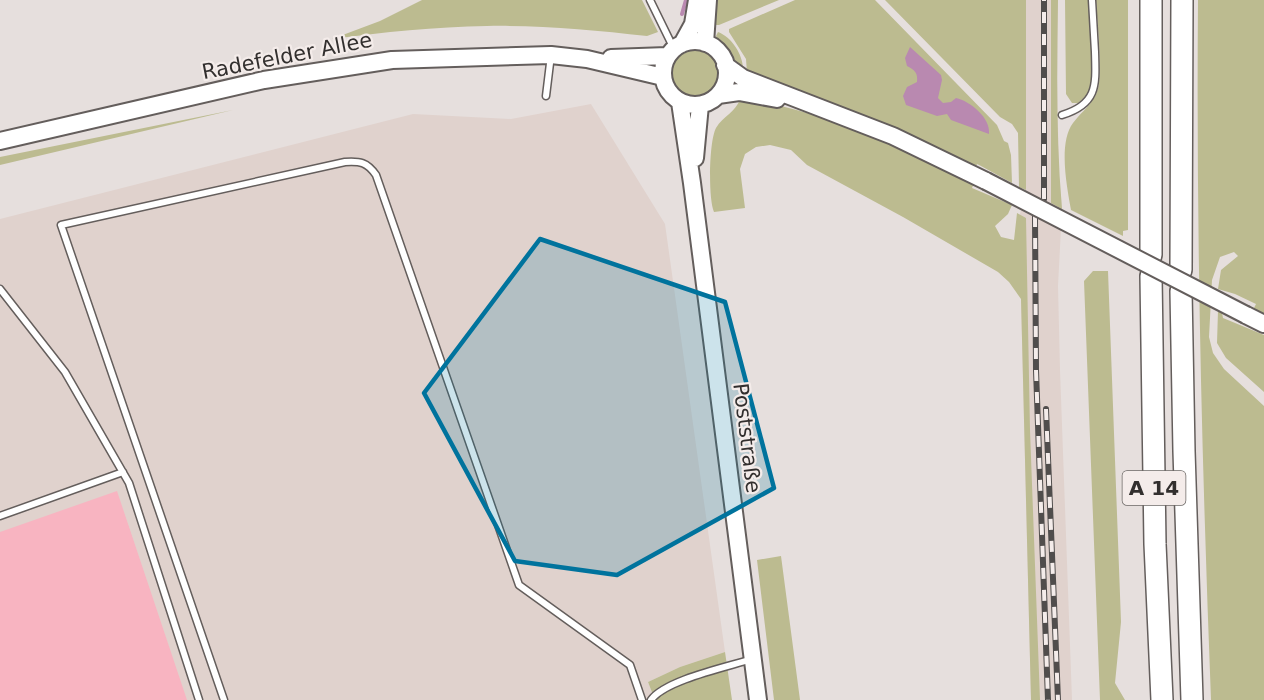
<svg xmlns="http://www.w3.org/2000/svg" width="1264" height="700" font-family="'DejaVu Sans',sans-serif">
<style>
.built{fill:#e0d2cd}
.green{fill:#bcbb90}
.water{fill:#b989b0}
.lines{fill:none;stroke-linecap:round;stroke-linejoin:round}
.stream{stroke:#b989b0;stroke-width:4}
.building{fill:#f8b4c1}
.lane-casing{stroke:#645e5c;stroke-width:9}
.secondary-casing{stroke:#645e5c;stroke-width:20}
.highway-casing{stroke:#645e5c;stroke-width:24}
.lane{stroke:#fff;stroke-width:6}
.secondary{stroke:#fff;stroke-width:16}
.highway{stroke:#fff;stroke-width:21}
.rail-casing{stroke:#504d4c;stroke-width:6}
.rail{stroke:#f4ecea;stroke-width:4;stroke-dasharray:11;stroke-linecap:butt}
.secondary-bridge-casing{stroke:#645e5c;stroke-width:20;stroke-linecap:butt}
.secondary-bridge{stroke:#fff;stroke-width:16}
.marked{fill:#00739d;fill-opacity:0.2;stroke:#00739d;stroke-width:4.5;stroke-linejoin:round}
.labels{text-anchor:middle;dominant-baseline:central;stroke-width:4.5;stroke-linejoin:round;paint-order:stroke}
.shield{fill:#f4ecea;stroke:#6c6866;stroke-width:1.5}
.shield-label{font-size:20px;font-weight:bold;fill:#322f2e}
.street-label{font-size:21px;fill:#322f2e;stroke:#f4ecea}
</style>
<rect width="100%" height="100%" fill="#e6dfdd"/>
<path class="built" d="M1026,0H1058L1057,79L1059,176L1062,209L1058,286L1060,370L1072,700H1031L1021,299L1020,214L1026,190Z
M591,104L665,224L725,652L680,667L648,682L655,700H0V219L413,114L511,119Z"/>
<path class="green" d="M422,0H642L658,32L647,36C594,30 541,25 487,26C435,27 384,32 332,39L380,21Z
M714,0H779L719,25H714Z
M795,0H875L997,125L1004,141L1008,143L1011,155L1012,183L981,166L977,164L976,167L747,73L746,59L729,32V29Z
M885,0H1026V190L1019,187L1018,133L1012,124L1000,117Z
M1051,0H1058C1057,70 1056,139 1062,209L1051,203Z
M1065,0H1089L1093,77L1088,95L1078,103H1072L1066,94Z
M1096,0H1128V230L1123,231V236L1071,210C1067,187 1058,143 1073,123C1082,111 1094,103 1098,89C1103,70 1097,22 1096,0Z
M1198,0H1264V314L1254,308L1256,304L1235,294L1218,289L1221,270L1238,256L1234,252L1220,257L1212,280L1209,337L1213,353L1224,369L1264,406V700H1211C1202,467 1196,233 1198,0Z
M718,32C732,37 744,56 743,71L718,40L716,36Z
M669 74a25 25 0 1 1 50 0a25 25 0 1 1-50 0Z
M740,99C754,99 768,103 781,106C849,122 911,153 974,183L972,188L1012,205L1008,214L995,226L1001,237L1014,240L1017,213L1026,218L1030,430L1040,700H1031L1021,299L1009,282L998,272L903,217L807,165L791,150L770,145L756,147L745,154L740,169L745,208L714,212C708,198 709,141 716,128C723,116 736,112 740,99Z
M233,110L0,165V157Z
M1093,271H1108L1121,622L1115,683L1125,700H1100L1084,281Z
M1218,311L1222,313L1223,318L1264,335V392L1226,358L1217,343Z
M781,556L800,700H774L757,560Z
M725,652L732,700H655L648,682L680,667Z"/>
<path class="water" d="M910,47L941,75L942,80L938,98L943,103L951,102L956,98C970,101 991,118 989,134L951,120L947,114L937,116L906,105L903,96L907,87L917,82C918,73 915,70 907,66L905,58Z"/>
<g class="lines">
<path class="stream" d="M682,14L686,0"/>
</g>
<path class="building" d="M117,491L187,700H0V532Z"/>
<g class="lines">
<defs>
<path id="lane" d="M650,0L674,49
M546,96L551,55
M1062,115C1098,104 1096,85 1095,52C1094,35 1093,17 1092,0
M0,289L65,372L129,483L199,700
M0,516L123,472
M224,700L61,225L345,162C360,161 367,162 376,175L519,585L630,665L642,700
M651,700C665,680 727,667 752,659"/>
<path id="secondary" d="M663 73a32 32 0 1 1 64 0a32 32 0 1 1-64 0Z
M705,43L708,0
M682,44L693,24L697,0
M611,58L667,56
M725,65L743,78L893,136L986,181
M718,95L739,92L777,99
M680,102L692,183L758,700
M0,141L264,80L392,60L551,55L587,59L663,77
M695,158L700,105
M1246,315L1264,324"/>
<path id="highway" d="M1151,0V255
M1181,270L1182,0
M1151,276L1155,544L1162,700
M1181,291L1184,451L1192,700"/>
</defs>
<use href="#lane" class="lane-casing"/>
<use href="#secondary" class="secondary-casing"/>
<use href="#highway" class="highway-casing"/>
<use href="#lane" class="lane"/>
<use href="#secondary" class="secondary"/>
<use href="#highway" class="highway"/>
<defs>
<path id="rail" d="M1044,199V0
M1035,216L1036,370L1048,700
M1046,409L1058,700"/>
</defs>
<use href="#rail" class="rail-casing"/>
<use href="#rail" class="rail"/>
<defs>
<path id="secondary-bridge" d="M986,181L1246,315"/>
</defs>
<use href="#secondary-bridge" class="secondary-bridge-casing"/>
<use href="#secondary-bridge" class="secondary-bridge"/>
</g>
<path class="marked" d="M540,239L725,302L774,488L617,575L515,561L424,393Z"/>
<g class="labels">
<rect class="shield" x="1122.5" y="471" width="63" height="34" rx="4.5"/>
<g class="shield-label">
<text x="1154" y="488">A 14</text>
</g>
<g class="street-label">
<text transform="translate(287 56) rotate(-11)">Radefelder Allee</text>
<text transform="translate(747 438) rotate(83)">Poststraße</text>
</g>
</g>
</svg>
